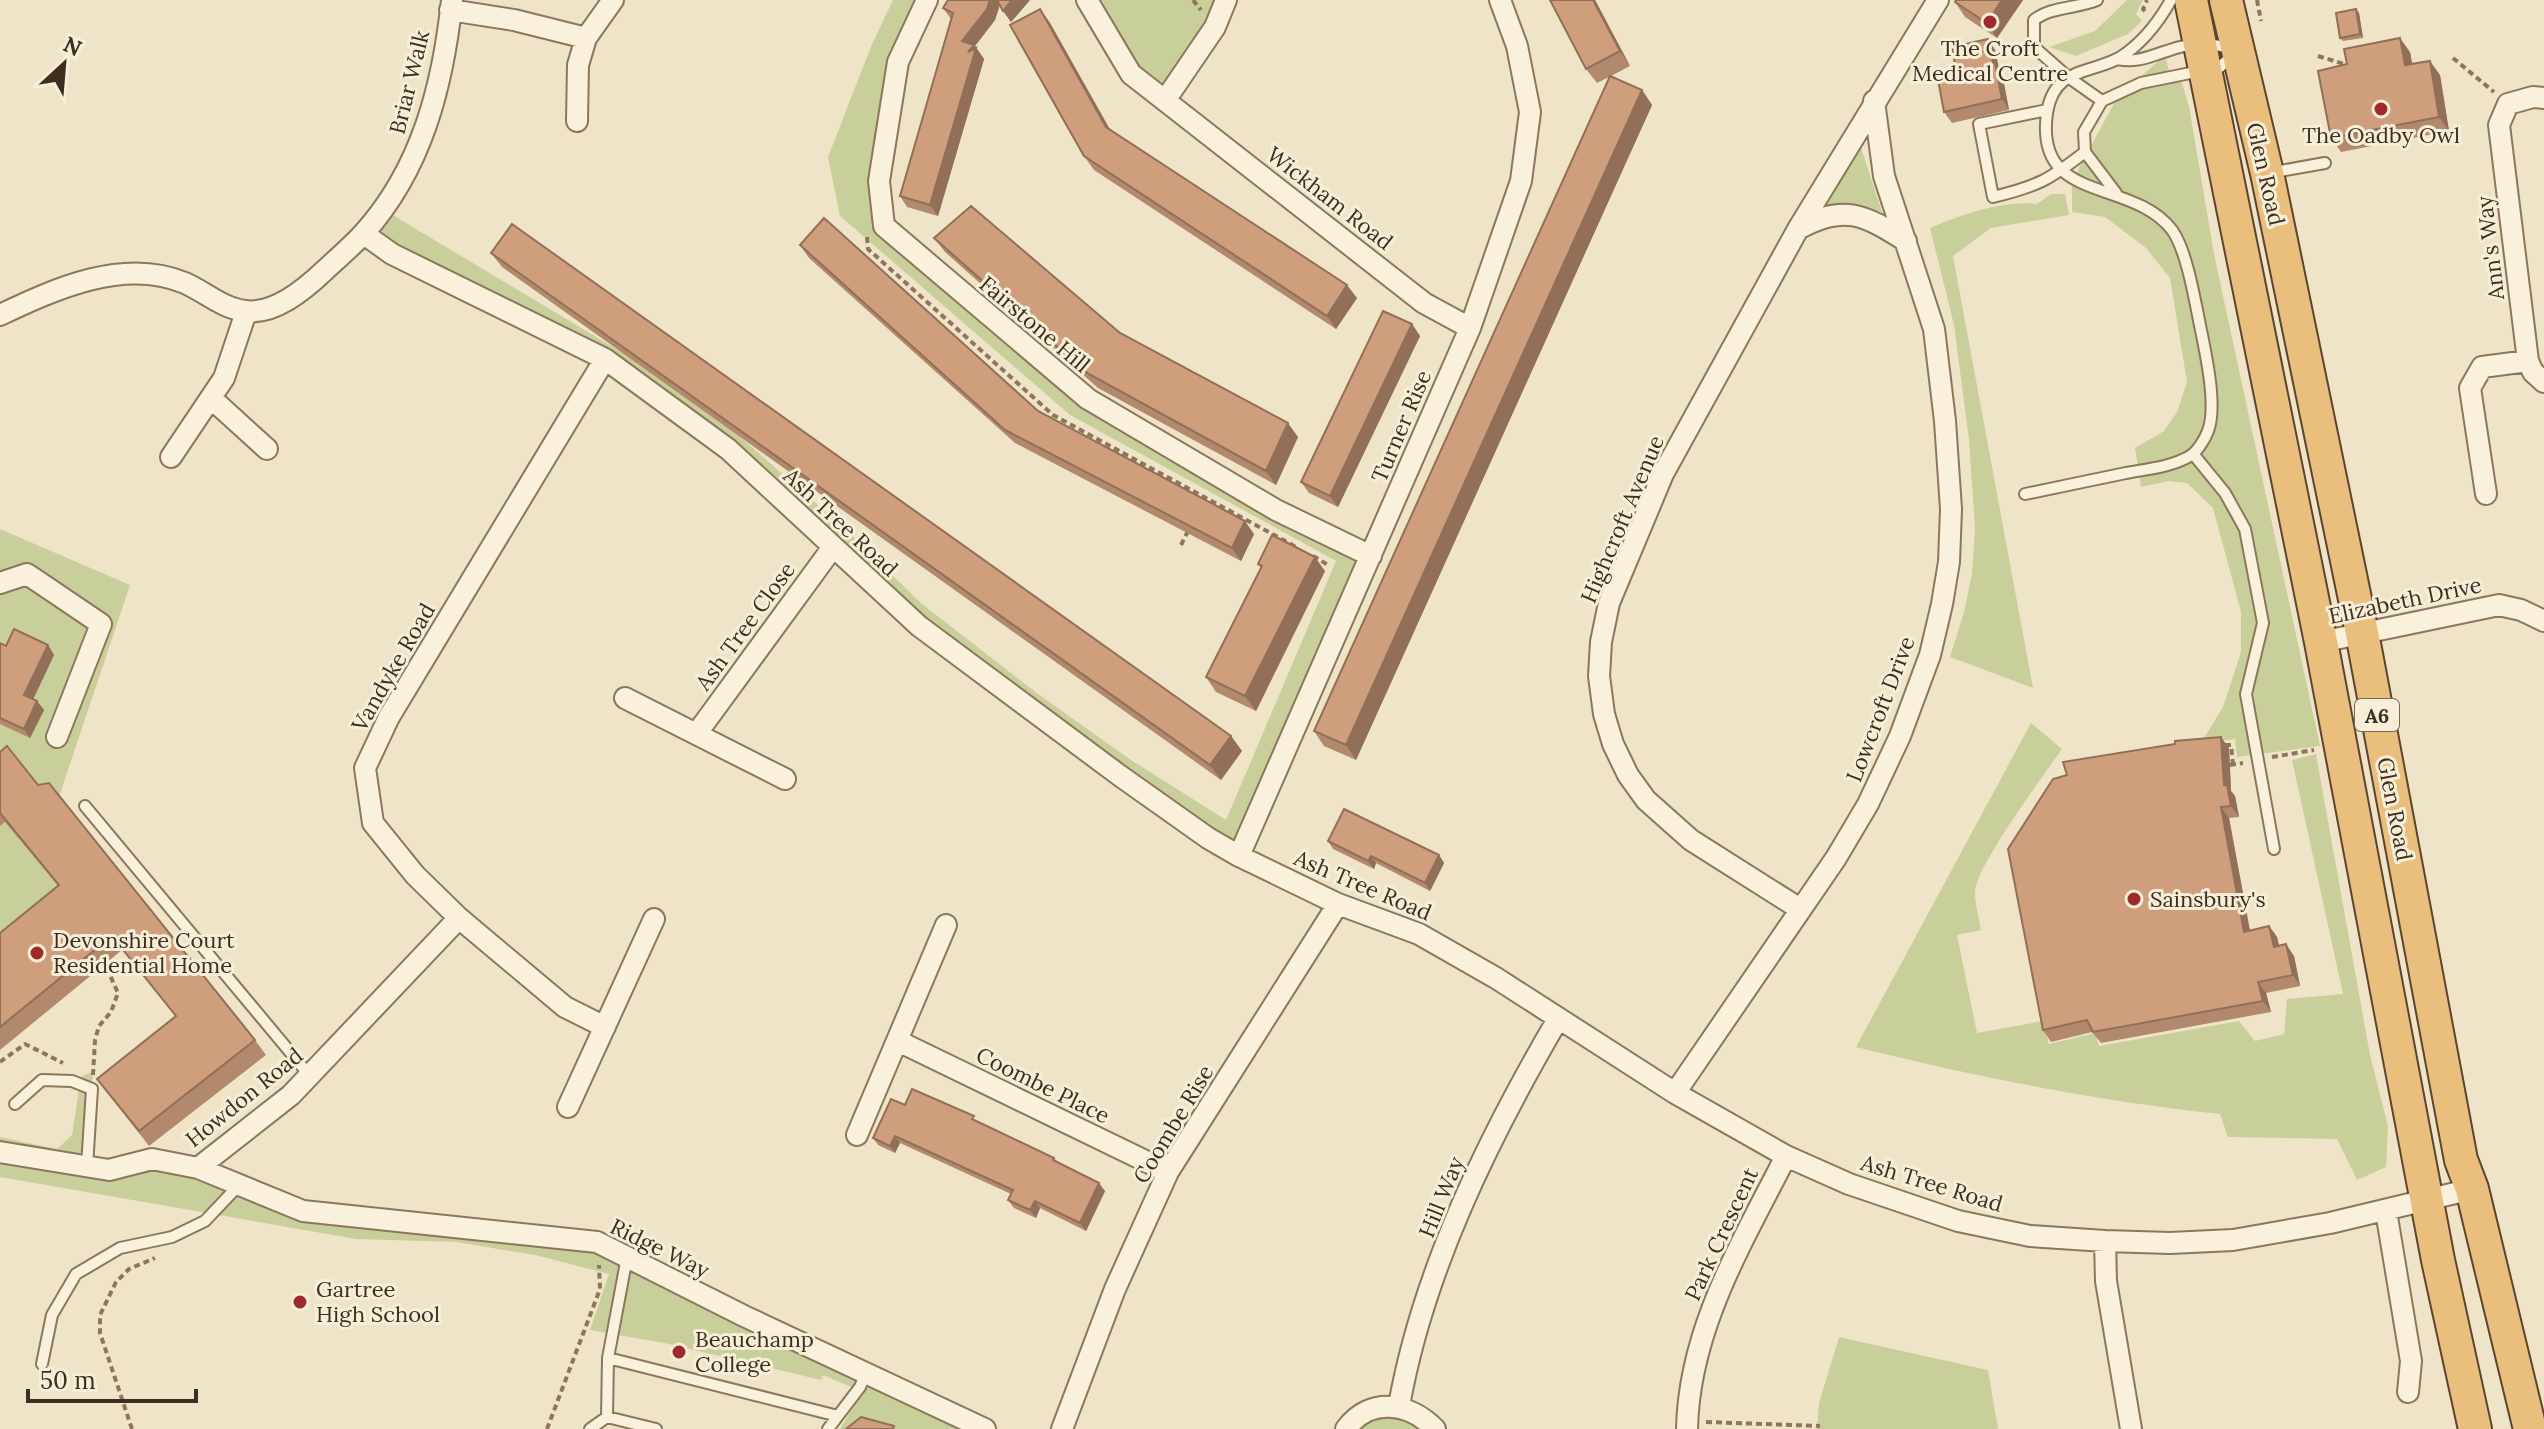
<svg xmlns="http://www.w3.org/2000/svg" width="2544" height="1429" font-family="Lora,serif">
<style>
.green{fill:#c9cf9b}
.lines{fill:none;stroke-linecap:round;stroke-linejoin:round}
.service-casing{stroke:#8d765c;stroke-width:14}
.minor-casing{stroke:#8d765c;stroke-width:24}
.trunk-casing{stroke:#5b4430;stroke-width:36}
.path{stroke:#8d765c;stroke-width:4;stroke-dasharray:6 4;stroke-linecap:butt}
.service{stroke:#faf1dc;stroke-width:10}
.minor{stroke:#faf1dc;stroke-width:20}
.trunk{stroke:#eabe7c;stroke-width:32}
.wall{fill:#b2896c}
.shaded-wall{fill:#916f58}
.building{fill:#cf9f7d;stroke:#916f58;stroke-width:2}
.poi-dot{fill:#9e2a2b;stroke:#f7eed8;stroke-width:3}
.labels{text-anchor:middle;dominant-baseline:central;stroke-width:6;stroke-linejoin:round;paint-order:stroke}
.shield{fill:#f7eed8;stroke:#756857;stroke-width:2}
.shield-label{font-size:20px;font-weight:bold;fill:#3d2e20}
.poi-label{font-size:22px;fill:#3d2e20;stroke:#f7eed8;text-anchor:start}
.street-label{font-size:22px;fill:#3d2e20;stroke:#f7eed8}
</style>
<rect width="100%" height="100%" fill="#f0e4c8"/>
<path class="green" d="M893,0H927L898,62L884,226L1088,399L1371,556L1239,856L1208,838L833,547L605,359L364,234L391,214L633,359L738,435L843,527L922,604L1038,694L1131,760L1226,820L1336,561L1070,415L840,216L828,157L872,44Z
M1087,0H1226L1166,99L1131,74Z
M2127,0H2143L2136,14L2142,21L2128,34L2076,56L2049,47L2095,31Z
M2165,55L2169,71H2178L2189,106L2214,254L2320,746L2237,757L2235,739L2201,743L2223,707L2241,652V612L2213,508L2187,483L2169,481L2141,487L2135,448L2164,431L2177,412L2187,382L2170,278L2146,248L2105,217L2072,212V181L2117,98Z
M1857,146L1861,148L1882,212L1852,205L1822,206Z
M2051,194H2065L2069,215L1991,228L1953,256L2033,688L1950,657L1964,612L1972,574L1975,528L1969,440L1954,325L1930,228C1961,215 2003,200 2037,204Z
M0,529L130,585L59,797L0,775Z
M2031,723L2062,749C2044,775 1976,866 1975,892C1975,904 1979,918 1981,930L1957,935L1977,1033L2043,1021L2049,1044L2095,1033L2099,1046L2239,1021L2255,1041L2284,1034L2287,999L2343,994L2292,760L2316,754L2370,1055L2388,1126L2386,1167L2357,1180L2337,1139L2228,1137L2220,1114C2097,1101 1976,1077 1856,1047Z
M22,807L19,839L106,944L0,956V826Z
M93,1071L87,1166L152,1159L303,1211L597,1242L985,1429H840L859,1398L864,1379L858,1390L823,1375L821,1380L664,1343L590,1330L609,1274L535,1255L456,1242L356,1239L0,1177V1137L57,1149L72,1135L81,1077Z
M1839,1337L1988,1370L1998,1429H1817L1819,1403Z
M1386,1416L1401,1417L1423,1429H1358L1372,1419Z"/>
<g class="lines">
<defs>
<path id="service" d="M2097,0C2076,9 2052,6 2034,20V47L2068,77L2102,101
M2047,110L1979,124L1993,197C2038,186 2049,180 2085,152
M2269,173L2325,163
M2116,193L2085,152L2084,132L2102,101L2141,83L2220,67L2237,51C2214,42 2191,42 2167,51C2147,57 2138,63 2117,59
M2194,455L2225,493L2245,529L2263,623L2246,694L2274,849
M2025,494C2059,487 2092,480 2126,473C2148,469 2171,467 2190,456C2197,452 2205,439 2208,431C2217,407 2207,360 2202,335C2196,308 2188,252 2172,230C2131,177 2034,205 2047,113C2054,67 2090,74 2119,58C2142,44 2158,23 2171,0
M85,806L310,1076
M15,1104L42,1080L72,1081L92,1089L87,1166
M627,1257L608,1358L607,1417L656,1429
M608,1358L838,1416
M42,1364L52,1315L76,1274L120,1248L172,1237L205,1221L240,1184
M590,1429L607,1417
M828,1429L860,1387L866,1373"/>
<path id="minor" d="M927,0L898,62L879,181L884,226L1088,399L1276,510L1371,556
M1087,0L1131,74L1424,303L1470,328
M450,10L514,20L586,38L578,65L577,121
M586,38L613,0
M2544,98L2533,97L2508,104L2499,125L2528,361L2533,372L2544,382
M1166,99L1215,27L1226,0
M1798,229C1845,204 1863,214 1906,241
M364,234L392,254L605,359L728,449L919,626L1119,775L1208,838L1239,856L1338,904L1419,934L1496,978L1675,1093L1786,1156L1849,1184L1958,1221L2030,1236L2105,1241L2170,1243L2233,1240L2330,1223L2472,1189
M0,315C55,289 124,257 185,283C205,292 222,308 245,311C274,315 304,290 324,271C337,259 351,247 363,234C422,169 443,85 452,0
M212,399L267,449
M171,457L224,378L246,312
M2486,494L2470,388L2482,367L2528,361
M0,583L27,574L101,624L57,737
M2321,642L2499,605L2521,610L2544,621
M625,698L785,779
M697,733L833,547
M1239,856L1470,328L1521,181L1530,112L1517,46L1500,0
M1800,909L1691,840L1646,800L1628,775L1613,744L1604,714L1599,676L1601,642L1609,603L1663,474L1798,229L1938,0
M605,1027L565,1007L459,918L415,875L373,823L365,768L389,717L605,359
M898,1041L1168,1172
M1675,1093L1836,858L1868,804L1900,736L1930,655L1942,604L1949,562L1951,509L1945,421L1934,329L1884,176L1874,101
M568,1107L654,919
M857,1135L946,925
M0,1152L109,1170L152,1159L198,1168L303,1211L597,1242L744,1316L985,1429
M198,1168L291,1095L459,918
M2386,1211L2411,1361L2408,1392
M2105,1241L2106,1281L2131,1429
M1399,1406C1423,1270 1489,1137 1558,1019
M1062,1429L1115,1289L1168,1172L1338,904
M1346,1429C1370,1396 1410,1403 1435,1429
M1687,1429C1689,1329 1742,1243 1786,1156"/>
<path id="trunk" d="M2191,0L2321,642L2438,1260L2475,1429
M2226,0L2267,173L2362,633L2461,1160L2472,1189L2530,1429"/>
</defs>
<use href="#service" class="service-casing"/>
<use href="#minor" class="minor-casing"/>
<use href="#trunk" class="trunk-casing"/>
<path class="path" d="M1193,0L1201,10
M2257,0L2261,21
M2145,11L2143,9L2147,0
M2318,56L2347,65L2348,68
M2453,58L2494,92
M867,237L868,249L1053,415L1298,548
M1181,545L1188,531
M1313,556L1328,565
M2225,745H2231L2233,765
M2272,757L2314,750
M2230,765L2243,763
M0,1062L25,1044L63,1063
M93,1075L95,1040L99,1026L111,1012L118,993L105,964
M1706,1422L1820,1426
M132,1429L100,1333V1315L116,1282L129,1269L155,1258
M547,1429L600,1289L599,1265"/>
<use href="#service" class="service"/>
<use href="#minor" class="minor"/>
<use href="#trunk" class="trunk"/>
</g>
<path class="wall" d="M948,0H1030L1011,22L1000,5L995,20L975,46L984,59L938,216L907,207L900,196L951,19L943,8Z
M1550,0H1595L1630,66L1611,76L1642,90L1652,105L1356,760L1324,746L1314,731L1609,77L1597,83L1586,69Z
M1956,0H2023L1997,38L1965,17L1955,2Z
M1040,9L1050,23L1109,129L1357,298L1336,329L1094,170L1084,156Z
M2356,9L2359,13L2363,38L2343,41L2340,38Z
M1988,39L1995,50L1999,69L2002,73L2009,110L1952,123L1944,112L1956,70Z
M2410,52L2412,64L2440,75L2449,131L2341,152L2331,138Z
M934,238L1120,333L1298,437L1276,485L1098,388L945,252Z
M800,245L1038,411L1254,534L1241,561L1015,443L809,258Z
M491,253L1231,736L1242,751L1221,780L502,267Z
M1412,324L1420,336L1338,507L1309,493L1301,482Z
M1258,564L1325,571L1256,711L1216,692L1206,677L1261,568Z
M0,643L6,646L48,645L54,655L33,699L37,701L44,710L30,738L0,724Z
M2229,748L2231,791L2235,796L2239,817L2229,818L2250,930L2269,926L2277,937L2279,946L2294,956L2300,986L2266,993L2271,1012L2101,1043L2092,1032L2051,1042L2043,1030Z
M0,752L38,785L255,1040L266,1055L149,1146L97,1079L175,1016L122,950L0,1050V933L58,886L5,822L0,826Z
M1328,841L1439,855L1444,863L1430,891L1376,863L1374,869L1333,849Z
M905,1105L978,1122L1054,1158L1057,1162L1105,1191L1086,1231L1040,1208L1036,1218L1014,1208L1008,1200L1011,1194L900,1143L895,1153L878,1145L873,1138Z"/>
<path class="shaded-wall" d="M990,0H998L1000,4L995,20L975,46L984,59L938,216L930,205L962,41Z
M1012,0H1030L1011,22L1003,11Z
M1593,0H1595L1630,66L1620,51Z
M2002,0H2023L1997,38L1987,23Z
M1040,9L1050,23L1116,140L1106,127Z
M2356,9L2359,13L2363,38L2360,34Z
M2400,38L2410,52L2415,79L2405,65Z
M1988,39L1995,50L1999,69L2002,73L2009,110L2002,99Z
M2430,61L2440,75L2449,131L2439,117Z
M1642,90L1652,105L1356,760L1346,745Z
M1347,285L1357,298L1336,329L1327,316Z
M1412,324L1420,336L1338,507L1330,496Z
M1288,423L1298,437L1276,485L1266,471Z
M1245,521L1254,534L1241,561L1232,548Z
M1315,557L1325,571L1256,711L1245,696Z
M48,645L54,655L31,704L24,695Z
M37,701L44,710L30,738L24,729Z
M1231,736L1242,751L1221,780L1210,765Z
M2221,737L2229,748L2231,791L2235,796L2239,817L2231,806L2224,785Z
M2221,807L2229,818L2252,943L2244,932Z
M1439,855L1444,863L1430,891L1425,883Z
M1371,856L1376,863L1374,869L1368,861Z
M2269,926L2277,937L2282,958L2274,947Z
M2286,944L2294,956L2300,986L2293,975Z
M2258,982L2266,993L2271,1012L2263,1001Z
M895,1136L900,1143L895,1153L890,1146Z
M1099,1183L1105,1191L1086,1231L1080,1223Z
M1035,1201L1040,1208L1036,1218L1030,1210Z"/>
<path class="building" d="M948,0H990L987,9L962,41L974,45L968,52L976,48L930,205L900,196L953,13L943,8Z
M997,0H1012L1003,11Z
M1550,0H1593L1620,51L1586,69Z
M1956,0H2002L1987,23L1955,2Z
M1040,9L1106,127L1347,285L1327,316L1084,156L1010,25Z
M2356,9L2360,34L2340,38L2336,13Z
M2400,38L2405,65L2430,61L2439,117L2331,138L2318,71L2347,64L2344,49Z
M1988,39L1993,63H1995L2002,99L1944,112L1937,74L1956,70L1952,47Z
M1610,76L1642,90L1346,745L1314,731Z
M971,206L1120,333L1288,423L1266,471L1087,373L934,238Z
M824,218L1038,411L1245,521L1232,548L1005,430L800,245Z
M512,224L1231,736L1210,765L491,253Z
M1383,311L1412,324L1330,496L1301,482Z
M1272,535L1315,557L1245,696L1206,677L1262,566L1258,564Z
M14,629L48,645L24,695L37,701L24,729L0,718V643L6,646Z
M2221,737L2224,785H2227L2231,806L2221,807L2244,932L2269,926L2274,947L2286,944L2293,975L2258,982L2263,1001L2093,1032L2087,1020L2043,1030L2008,849L2053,779L2067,775L2063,762L2175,744V741Z
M7,746L38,785L49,783L255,1040L139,1131L97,1079L176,1016L112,936L0,1027V933L59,885L0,813V752Z
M1344,809L1439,855L1425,883L1371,856L1368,861L1328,841Z
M912,1089L974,1116L972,1119L1054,1158L1053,1160L1099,1183L1080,1223L1035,1201L1030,1210L1008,1200L1013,1190L895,1136L890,1146L873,1138L891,1099L905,1105Z
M861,1417L894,1426L893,1429H846Z"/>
<g class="poi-dot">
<circle cx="1990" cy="22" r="8"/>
<circle cx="2381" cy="109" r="8"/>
<circle cx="2134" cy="899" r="8"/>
<circle cx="37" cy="953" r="8"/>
<circle cx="300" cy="1302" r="8"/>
<circle cx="679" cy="1352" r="8"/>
</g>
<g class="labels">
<rect class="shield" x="2355" y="699" width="44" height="32" rx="6"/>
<g class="shield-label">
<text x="2377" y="715">A6</text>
</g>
<g class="poi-label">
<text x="1990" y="48" text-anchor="middle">The Croft<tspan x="1990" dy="25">Medical Centre</tspan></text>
<text x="2381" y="135" text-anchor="middle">The Oadby Owl</text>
<text x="2150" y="899">Sainsbury's</text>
<text x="53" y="940">Devonshire Court<tspan x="53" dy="25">Residential Home</tspan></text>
<text x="316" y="1289">Gartree<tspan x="316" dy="25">High School</tspan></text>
<text x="695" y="1339">Beauchamp<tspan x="695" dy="25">College</tspan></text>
</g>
<g class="street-label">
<text transform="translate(409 82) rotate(-76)">Briar Walk</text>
<text transform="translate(2266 174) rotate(77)">Glen Road</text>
<text transform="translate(1330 198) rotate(38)">Wickham Road</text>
<text transform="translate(2490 248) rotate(-97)">Ann's Way</text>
<text transform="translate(1035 324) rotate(40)">Fairstone Hill</text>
<text transform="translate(1401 426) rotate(-67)">Turner Rise</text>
<text transform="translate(1622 519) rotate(-67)">Highcroft Avenue</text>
<text transform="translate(841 522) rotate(43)">Ash Tree Road</text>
<text transform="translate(2405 600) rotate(-12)">Elizabeth Drive</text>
<text transform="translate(745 626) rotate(-54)">Ash Tree Close</text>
<text transform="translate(393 667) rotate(-60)">Vandyke Road</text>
<text transform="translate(1880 709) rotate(-69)">Lowcroft Drive</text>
<text transform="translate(2395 809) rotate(79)">Glen Road</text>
<text transform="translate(1363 885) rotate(23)">Ash Tree Road</text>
<text transform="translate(1043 1085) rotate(26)">Coombe Place</text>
<text transform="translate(244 1097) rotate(-39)">Howdon Road</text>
<text transform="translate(1173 1124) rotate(-59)">Coombe Rise</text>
<text transform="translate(1932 1183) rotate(17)">Ash Tree Road</text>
<text transform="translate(1441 1197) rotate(-68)">Hill Way</text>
<text transform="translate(1721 1234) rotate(-65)">Park Crescent</text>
<text transform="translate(660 1248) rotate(26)">Ridge Way</text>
</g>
</g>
<g transform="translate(64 64) rotate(26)" stroke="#f7eed8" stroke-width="6" paint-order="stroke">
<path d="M0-6L14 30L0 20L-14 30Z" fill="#3d2e20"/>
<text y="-12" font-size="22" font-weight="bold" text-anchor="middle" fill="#3d2e20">N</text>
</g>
<path d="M28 1389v12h168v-12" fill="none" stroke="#3d2e20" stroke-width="4"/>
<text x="40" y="1389" font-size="24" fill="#3d2e20" stroke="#f7eed8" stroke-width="6" paint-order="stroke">50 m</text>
</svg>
